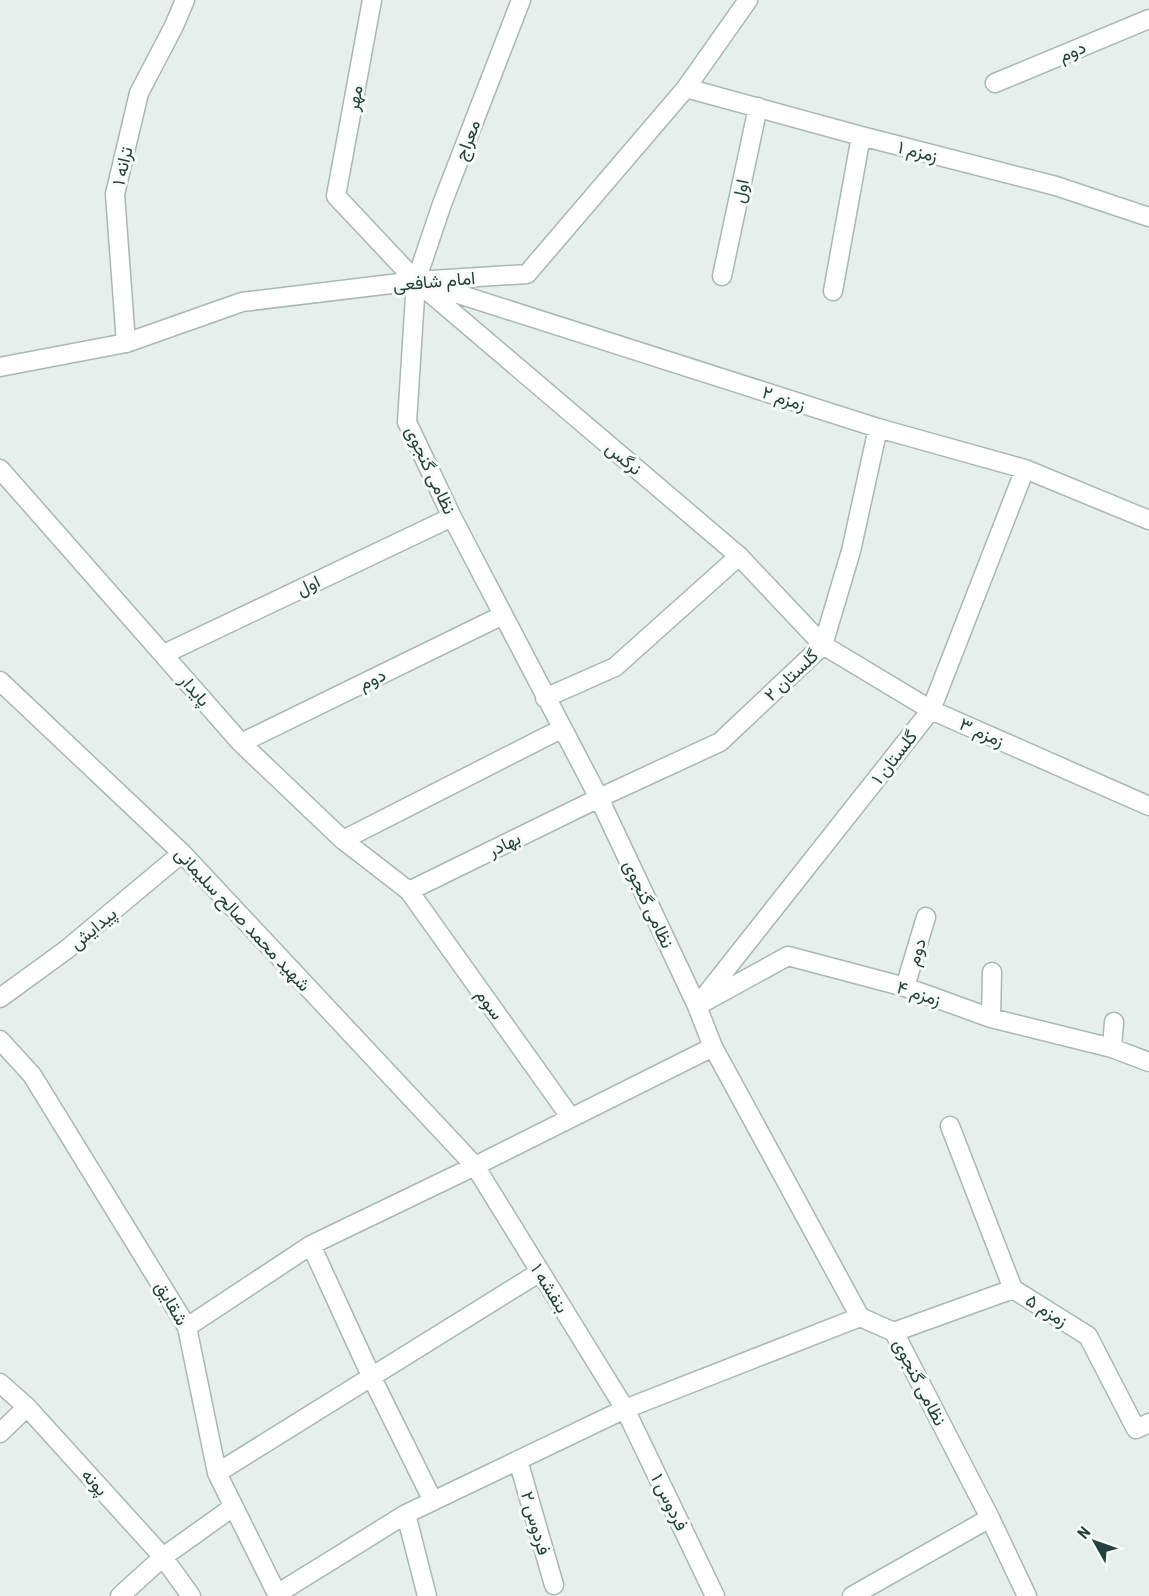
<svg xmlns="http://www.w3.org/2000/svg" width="1149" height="1596" font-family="'Roboto Condensed',Vazirmatn,sans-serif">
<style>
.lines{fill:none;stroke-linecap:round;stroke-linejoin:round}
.minor-casing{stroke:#a8b8b2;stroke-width:21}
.tertiary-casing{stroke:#a8b8b2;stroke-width:21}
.minor{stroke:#fff;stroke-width:18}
.tertiary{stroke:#fff;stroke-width:18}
.labels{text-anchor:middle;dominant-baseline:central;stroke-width:6;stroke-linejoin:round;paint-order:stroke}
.street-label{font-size:18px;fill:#24423a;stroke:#f7fbf9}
</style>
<rect width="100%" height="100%" fill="#e6efeb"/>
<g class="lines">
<defs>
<path id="minor" d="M372,0L336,196L416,281L407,422L452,517L599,798L697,1006L713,1047L860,1317L894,1332L990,1518L1027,1596
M995,83L1149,19
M686,88L861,136L1056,186L1149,217
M722,276L758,107
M416,281L739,556L823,645L931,710L1149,806
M416,281L442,204L521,0
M424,283L878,428L1025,469L1149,520
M833,291L861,136
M126,343L115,194L139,93L174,26L185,0
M0,469L241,743L343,840L409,891L571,1118
M164,654L452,517
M0,681L182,853L475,1166L625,1409L715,1596
M545,698L615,667L739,556
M241,743L503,615
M343,840L561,729
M409,891L599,798L720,742L823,645L851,551L878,428
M905,987L926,917
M0,998L66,950L182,853
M704,1002L788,956L905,987L991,1018L1112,1048L1149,1062
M697,1006L931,710L1025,469
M991,1018L992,972
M0,1040L32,1075L187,1327L217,1473L278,1596
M1112,1048L1114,1022
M950,1126L1013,1289
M311,1245L372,1378L433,1501
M187,1327L311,1245L475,1166L713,1047
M894,1332L1013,1289L1088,1336L1136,1429L1149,1423
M0,1383L27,1407L163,1557L191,1596
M0,1433L27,1407
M518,1460L554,1585
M217,1473L540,1272
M406,1514L427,1596
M277,1594L406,1514L625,1409L860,1317
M120,1596L163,1557L233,1507
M852,1596L990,1518"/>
<path id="tertiary" d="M0,367L126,343L242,302L416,281L527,274L686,88L748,0"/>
</defs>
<use href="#minor" class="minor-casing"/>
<use href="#tertiary" class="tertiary-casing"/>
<use href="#minor" class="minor"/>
<use href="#tertiary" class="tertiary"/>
</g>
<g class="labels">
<g class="street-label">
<text transform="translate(1072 51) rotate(-23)">دوم</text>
<text transform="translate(354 98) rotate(-80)">مهر</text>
<text transform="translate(467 140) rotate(-69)">معراج</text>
<text transform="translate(918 151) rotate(14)">زمزم ۱</text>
<text transform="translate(122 166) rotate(-77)">ترانه ۱</text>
<text transform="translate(740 191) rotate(-78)">اول</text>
<text transform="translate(434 281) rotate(-5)">امام شافعی</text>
<text transform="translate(784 398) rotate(18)">زمزم ۲</text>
<text transform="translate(624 458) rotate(40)">نرگس</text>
<text transform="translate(431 470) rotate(65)">نظامی گنجوی</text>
<text transform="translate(308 585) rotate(-26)">اول</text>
<text transform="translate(791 675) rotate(-43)">گلستان ۲</text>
<text transform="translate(372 679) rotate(-26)">دوم</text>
<text transform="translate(195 690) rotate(49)">پایدار</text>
<text transform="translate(982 732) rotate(24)">زمزم ۳</text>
<text transform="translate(894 757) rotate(-52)">گلستان ۱</text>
<text transform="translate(504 844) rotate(-26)">بهادر</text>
<text transform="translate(649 904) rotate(65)">نظامی گنجوی</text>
<text transform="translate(243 919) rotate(47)">شهید محمد صالح سلیمانی</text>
<text transform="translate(93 928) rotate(-40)">پیدایش</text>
<text transform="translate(916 952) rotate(-73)">دوم</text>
<text transform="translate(919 993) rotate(18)">زمزم ۴</text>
<text transform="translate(490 1004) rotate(54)">سوم</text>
<text transform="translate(550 1288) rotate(58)">بنفشه ۱</text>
<text transform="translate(172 1303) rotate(60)">شقایق</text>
<text transform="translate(1047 1310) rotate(32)">زمزم ۵</text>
<text transform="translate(920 1382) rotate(63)">نظامی گنجوی</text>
<text transform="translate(95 1482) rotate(48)">پونه</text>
<text transform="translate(670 1502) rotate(64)">فردوس ۱</text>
<text transform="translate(536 1523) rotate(74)">فردوس ۲</text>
</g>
</g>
<g transform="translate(1095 1542) rotate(310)" stroke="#f7fbf9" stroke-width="4.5" paint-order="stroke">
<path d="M0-4.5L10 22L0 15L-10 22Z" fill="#24423a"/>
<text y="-9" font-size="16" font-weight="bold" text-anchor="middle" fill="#24423a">N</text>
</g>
</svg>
